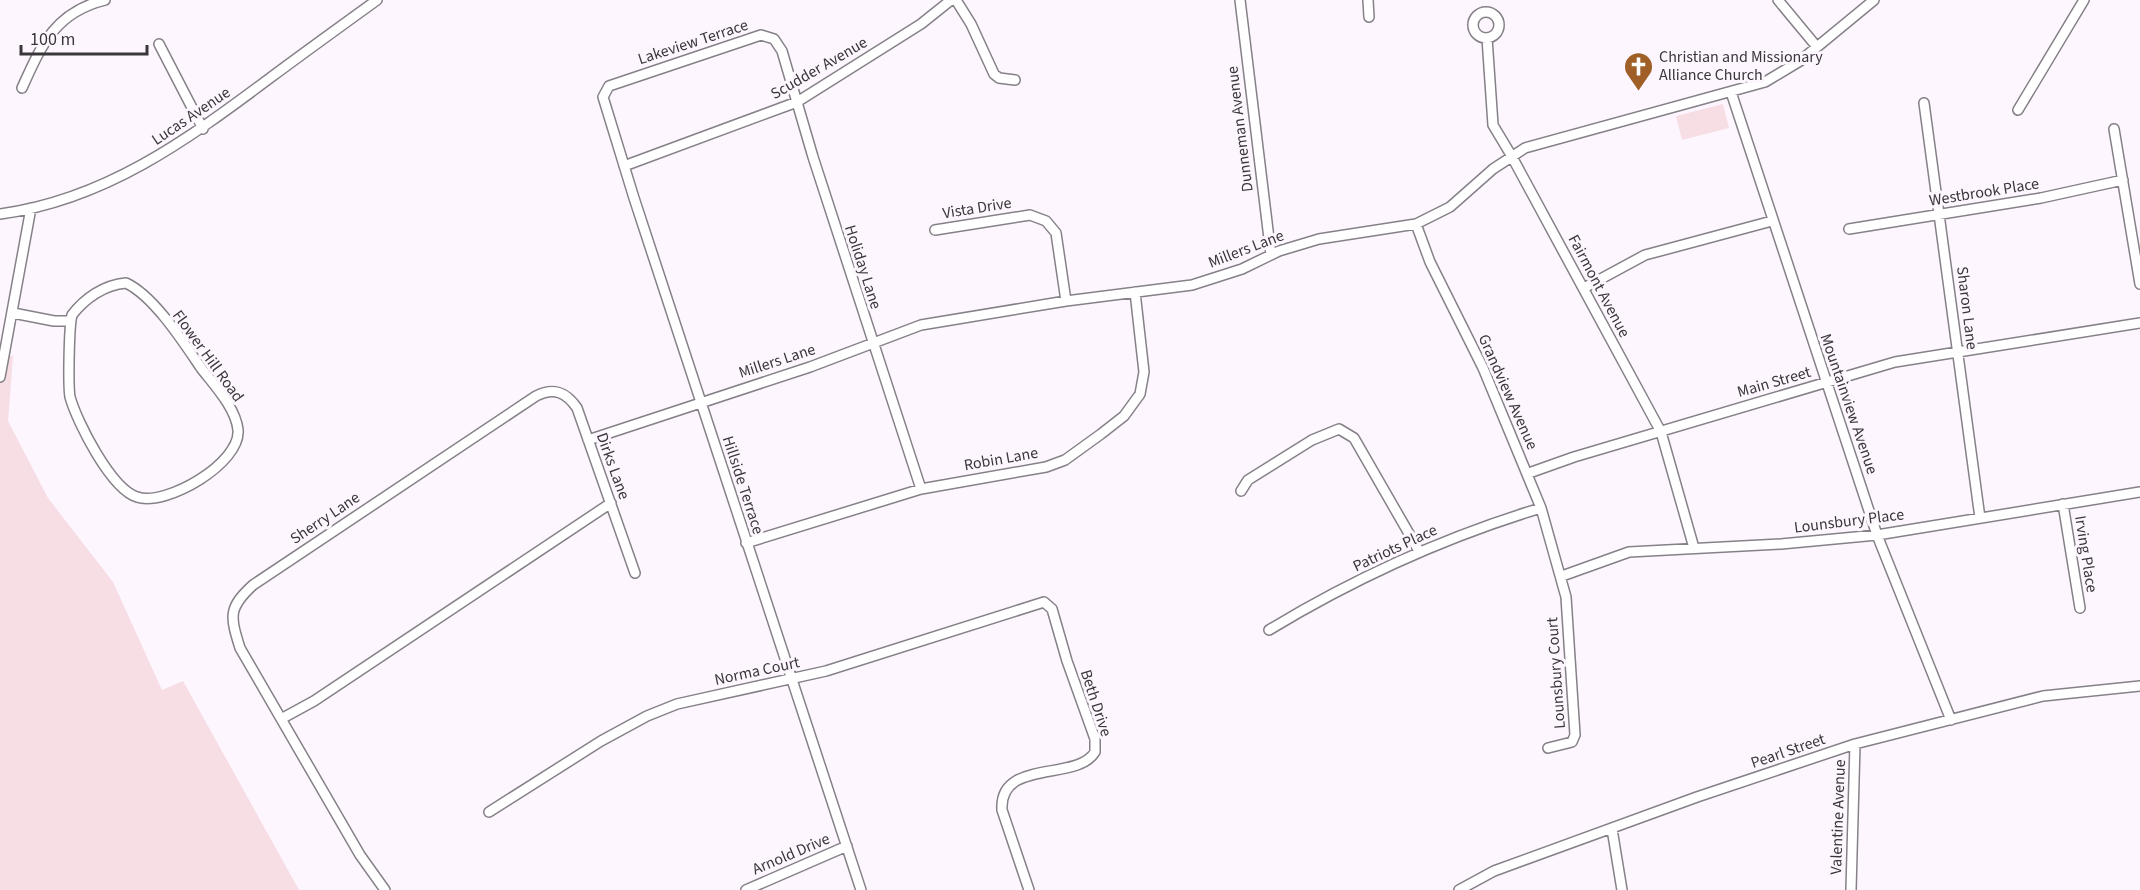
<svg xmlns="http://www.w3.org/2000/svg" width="2140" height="890" font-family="'Source Sans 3',sans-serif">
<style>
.green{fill:#f7dde4}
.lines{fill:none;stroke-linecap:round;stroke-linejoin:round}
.minor-casing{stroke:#868088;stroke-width:12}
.minor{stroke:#fff;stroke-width:9}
.labels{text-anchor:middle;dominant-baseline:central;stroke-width:6;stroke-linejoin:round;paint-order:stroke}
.street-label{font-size:16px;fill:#3a373b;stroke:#fdf6ff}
.poi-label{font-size:16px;fill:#3a373b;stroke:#fdf6ff;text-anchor:start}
</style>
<rect width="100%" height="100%" fill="#fdf6ff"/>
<path class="green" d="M1723,104L1729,128L1682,140L1676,116Z
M0,355L13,356L8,421L48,498L113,582L162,690L183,681L299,890H0Z"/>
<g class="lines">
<defs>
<path id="minor" d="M956,0L971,24L994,74L999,78L1015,80
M1240,0L1271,255
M1368,0L1369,17
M1778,0L1817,47
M1473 25a13 13 0 1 1 26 0a13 13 0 1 1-26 0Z
M1487,38L1493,125L1511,155L1661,432L1694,548
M159,44L203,129
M22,88C41,46 55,12 105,0
M1731,92L1877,535L1951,720
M1924,103L1980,518
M2018,110L2084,0
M2114,129L2140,284
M624,166L797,102L921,24L951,0
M0,214C105,200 187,140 270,78C305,52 341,26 377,0
M1416,224L1430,262L1483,368L1541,508L1566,597L1575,735L1572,742L1548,748
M1849,229L2041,198L2123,180
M935,230L1030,215L1046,221L1056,233L1066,301
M126,283C154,296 184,343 201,368C214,385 236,408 238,430C241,463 166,507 137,497C111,489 77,422 70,397C68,386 69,325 72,315C85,298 104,285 126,283Z
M1584,288L1645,255L1772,221
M13,313L54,321H70
M0,377L31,208
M588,440L810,367L921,325L1066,301L1192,285L1242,269L1279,251L1319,239L1416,224L1450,207L1493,169L1525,148L1765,82L1800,61L1874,0
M1529,473L1574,457L1895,362L2140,323
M1241,491L1248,480L1312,440L1339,429L1354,438L1419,551
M2063,504L2080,608
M746,543L921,489L1046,467L1065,460L1101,434L1124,416L1140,394L1144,372L1135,292
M1562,576L1629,552L1781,544L1877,535L2140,492
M1269,630C1355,578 1445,537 1541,508
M281,719L314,701L611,503
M489,812L601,741L647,716L677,704L826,671L1044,602L1052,609L1067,661L1095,739V752C1077,782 999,758 1002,810L1029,890
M1612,829L1622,890
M385,890L360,855L240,648C230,616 228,608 253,585L536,396C554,387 566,392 577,408L635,573
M746,890L847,846
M861,890L634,198L603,97L609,86L761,35L774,39L782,51L813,157L921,489
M1459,890L1494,871L1697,797L1855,744L2043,696L2140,686
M1851,890L1855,744"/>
</defs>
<use href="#minor" class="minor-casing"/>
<use href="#minor" class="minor"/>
</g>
<defs>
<symbol id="church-pin" viewBox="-11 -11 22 30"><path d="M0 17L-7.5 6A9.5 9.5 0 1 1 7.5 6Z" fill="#9f5f27" stroke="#fdf6ff"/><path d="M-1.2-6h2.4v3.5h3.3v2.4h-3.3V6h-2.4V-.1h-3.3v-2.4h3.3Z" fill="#fff"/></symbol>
</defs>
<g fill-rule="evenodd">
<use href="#church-pin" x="1622" y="50" width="33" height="45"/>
</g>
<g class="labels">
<g class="street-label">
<text transform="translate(693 42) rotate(-18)">Lakeview Terrace</text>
<text transform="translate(819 68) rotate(-30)">Scudder Avenue</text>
<text transform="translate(191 116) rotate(-34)">Lucas Avenue</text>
<text transform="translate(1240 129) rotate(-97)">Dunneman Avenue</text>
<text transform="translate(1984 192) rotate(-9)">Westbrook Place</text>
<text transform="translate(977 208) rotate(-9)">Vista Drive</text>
<text transform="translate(1246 249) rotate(-21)">Millers Lane</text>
<text transform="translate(863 267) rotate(72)">Holiday Lane</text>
<text transform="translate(1599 286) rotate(62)">Fairmont Avenue</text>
<text transform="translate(1967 308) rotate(83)">Sharon Lane</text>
<text transform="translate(208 356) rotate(54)">Flower Hill Road</text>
<text transform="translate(777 361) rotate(-18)">Millers Lane</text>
<text transform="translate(1774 382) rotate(-16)">Main Street</text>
<text transform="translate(1508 392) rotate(66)">Grandview Avenue</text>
<text transform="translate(1849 404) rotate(71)">Mountainview Avenue</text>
<text transform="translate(1001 459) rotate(-10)">Robin Lane</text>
<text transform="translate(613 466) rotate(70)">Dirks Lane</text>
<text transform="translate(743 485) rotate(72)">Hillside Terrace</text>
<text transform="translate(325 518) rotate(-34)">Sherry Lane</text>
<text transform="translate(1849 521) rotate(-7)">Lounsbury Place</text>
<text transform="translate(1395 548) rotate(-25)">Patriots Place</text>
<text transform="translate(2086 554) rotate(81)">Irving Place</text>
<text transform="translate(757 671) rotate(-12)">Norma Court</text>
<text transform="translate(1556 673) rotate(-94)">Lounsbury Court</text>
<text transform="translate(1096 703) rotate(72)">Beth Drive</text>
<text transform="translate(1788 751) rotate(-19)">Pearl Street</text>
<text transform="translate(1838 817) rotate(-88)">Valentine Avenue</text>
<text transform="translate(791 854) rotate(-23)">Arnold Drive</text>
</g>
<g class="poi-label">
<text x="1659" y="57">Christian and Missionary<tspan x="1659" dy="18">Alliance Church</tspan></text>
</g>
</g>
<path d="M21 45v9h126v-9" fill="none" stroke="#3a373b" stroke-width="3"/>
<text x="30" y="45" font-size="18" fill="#3a373b" stroke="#fdf6ff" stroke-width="4.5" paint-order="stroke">100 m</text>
</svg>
